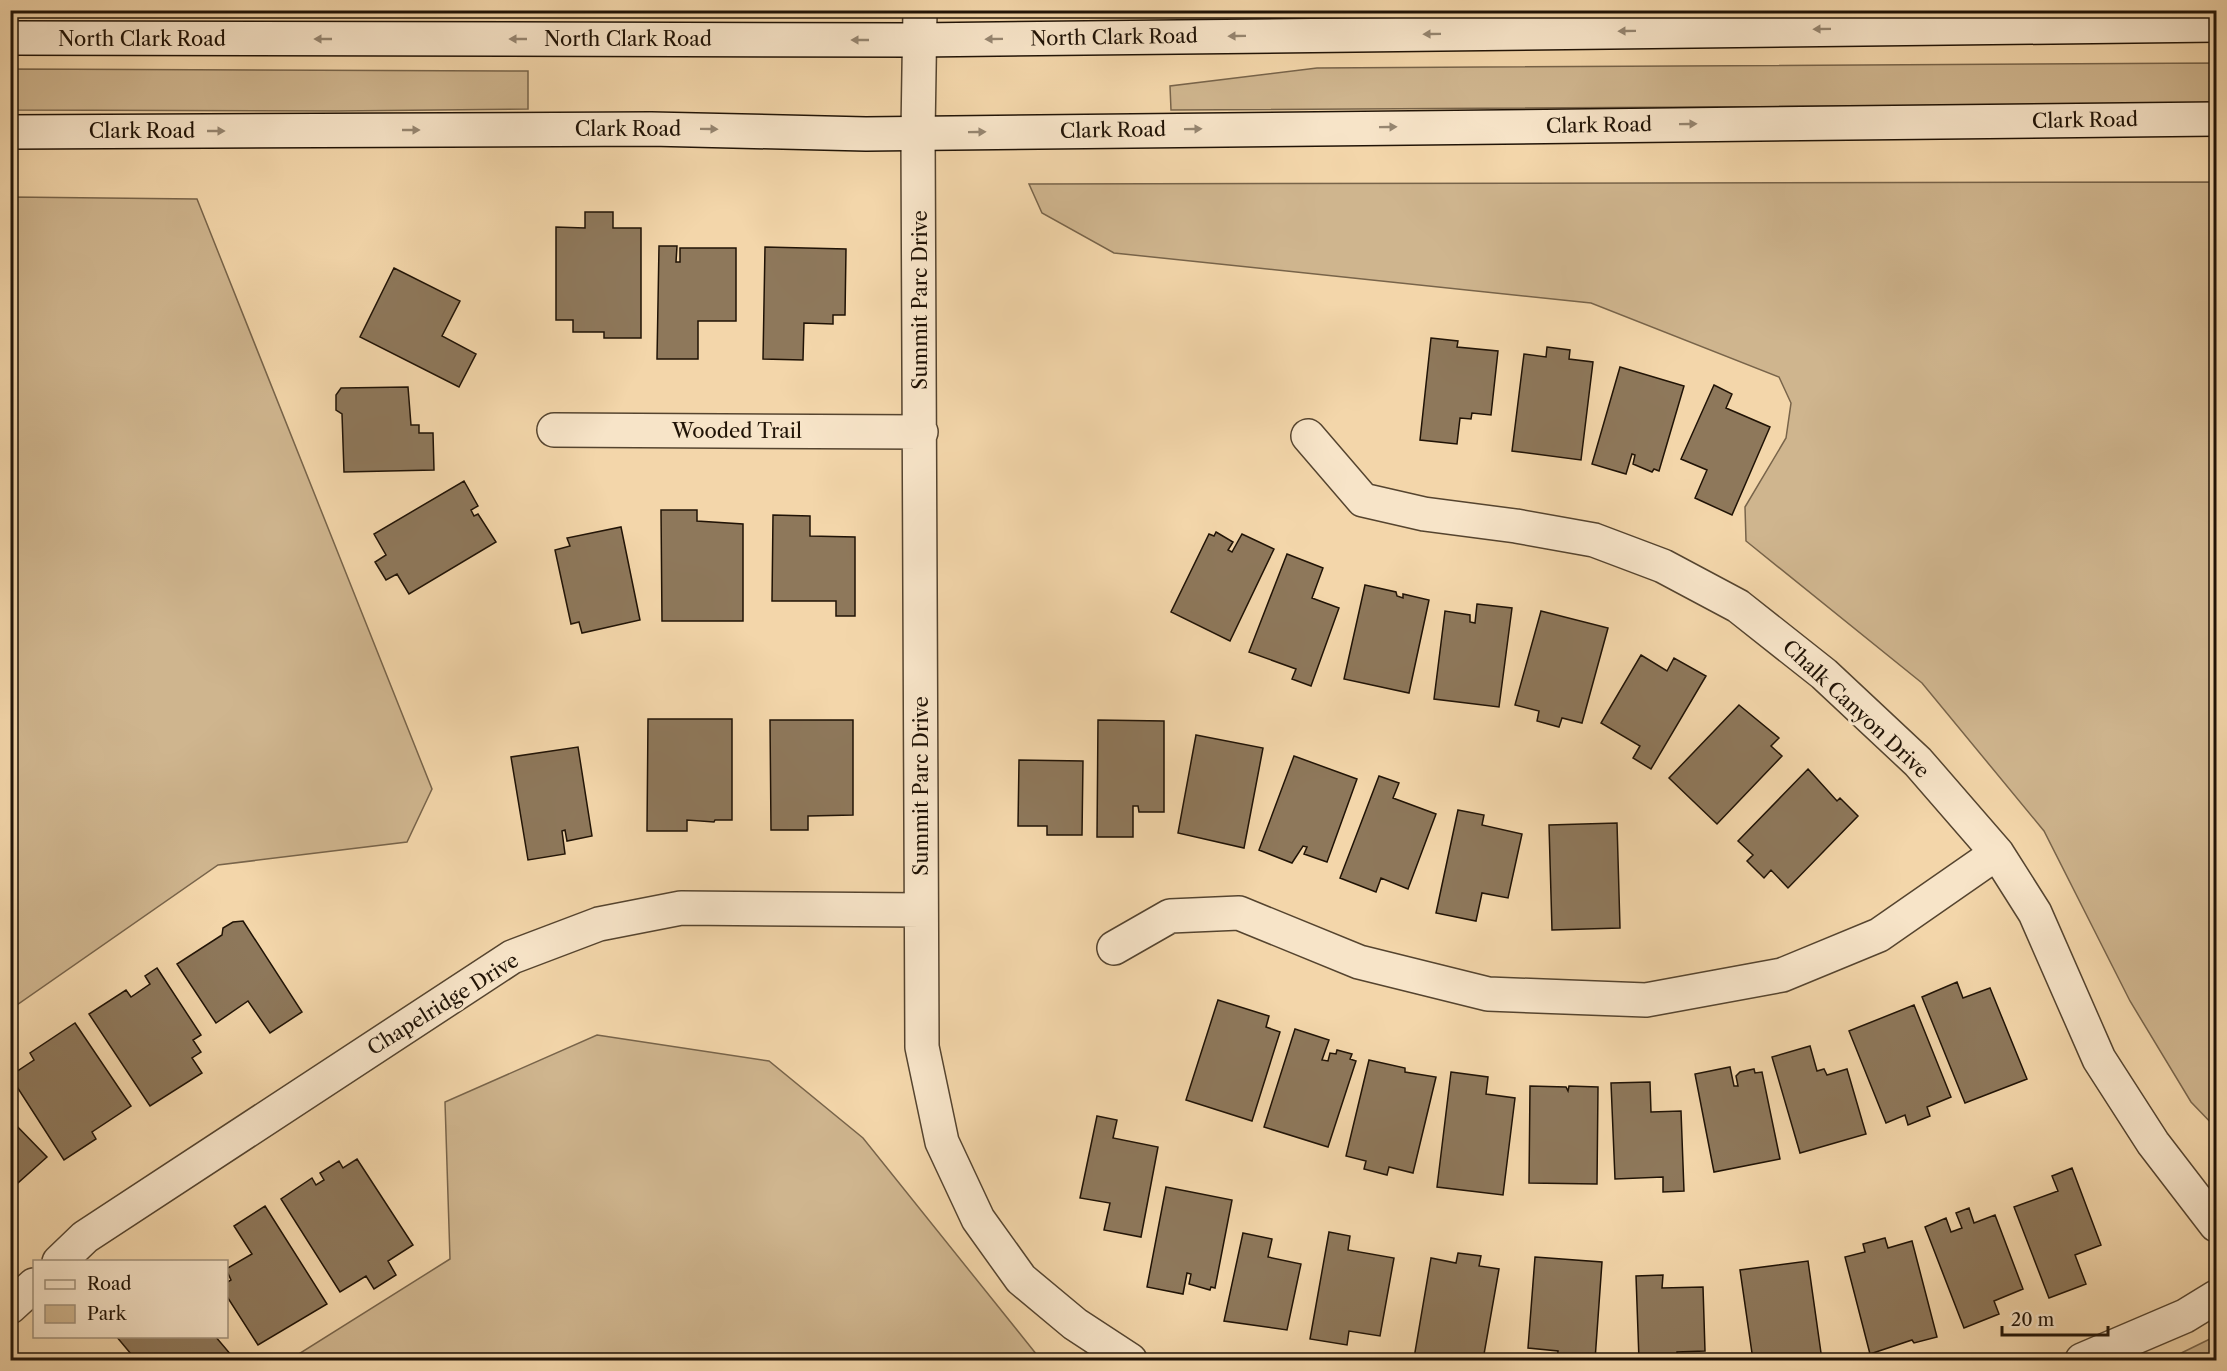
<svg xmlns="http://www.w3.org/2000/svg" width="2227" height="1371" font-family="'Libre Caslon Text',serif">
<style>
.green{fill:#cfb58e;stroke:#78644a;stroke-width:1.5}
.building{fill:#8e785b;stroke:#201306;stroke-width:1.5}
.lines{fill:none;stroke-linecap:round;stroke-linejoin:round}
.minor-casing{stroke:#55442f;stroke-width:36}
.tertiary-casing{stroke:#55442f;stroke-width:36}
.secondary-casing{stroke:#201306;stroke-width:36}
.minor{stroke:#f7e4c8;stroke-width:33}
.tertiary{stroke:#f7e4c8;stroke-width:33}
.secondary{stroke:#f7e4c8;stroke-width:33}
.oneway{fill:#968671}
.labels{text-anchor:middle;dominant-baseline:central;stroke-width:6;stroke-linejoin:round;paint-order:stroke}
.street-label{font-size:20px;fill:#201306;stroke:#f7e4c8}
</style>
<rect width="100%" height="100%" fill="#f3d6aa"/>
<filter id="stains"><feTurbulence type="fractalNoise" baseFrequency=".00333" numOctaves="4"/><feColorMatrix values="0 0 0 0 .2 0 0 0 0 .09 0 0 0 0 .02 0 0 0 .5 -.17"/></filter>
<radialGradient id="worn" r=".72"><stop offset=".6" stop-color="#630" stop-opacity="0"/><stop offset="1" stop-color="#630" stop-opacity=".3"/></radialGradient>
<path class="green" d="M2216,63V104L1171,110L1170,86L1317,68Z
M11,69L528,71V109L336,111L11,110Z
M2216,182V1128L2191,1102L2130,1001L2044,831L1922,683L1746,541L1745,507L1786,438L1791,403L1779,377L1591,303L1114,253L1042,213L1029,184Z
M11,197L197,199L432,789L407,842L218,865L11,1009Z
M597,1035L769,1061L863,1138L1041,1360H294L297,1355L450,1259L445,1102Z
M2216,1336V1360H2167Z"/>
<path class="building" d="M585,212H613V228H641V338H604V332H573V320H556V227L585,228Z
M659,246H677L676,262H680V248H736V321H698V359H657Z
M765,247L846,249L845,315H833V324L804,323L803,360L763,359Z
M394,268L460,301L442,336L476,354L459,387L360,337Z
M1431,338L1458,341L1457,347L1498,351L1491,415L1472,413L1471,419L1460,418L1457,444L1420,440Z
M1547,347L1570,350L1569,359L1593,362L1581,460L1512,451L1524,354L1546,357Z
M1620,367L1684,386L1659,471L1654,469L1652,472L1633,464L1635,455L1632,454L1626,474L1592,464Z
M1714,385L1732,394L1726,408L1770,427L1732,515L1695,498L1707,470L1681,459Z
M408,387L411,425H419V433H433L434,470L344,472L342,414L336,410V395L341,388Z
M464,481L478,506L471,510L474,516L478,514L496,542L409,594L397,574L386,580L375,562L386,555L374,534Z
M661,510H697V521L743,524V621H662Z
M773,515L810,516V536L855,537V616H836V601H772Z
M621,527L640,620L582,633L579,622L571,624L555,550L570,546L567,538Z
M1216,532L1233,542L1228,550L1232,552L1242,534L1274,549L1230,641L1171,612L1209,534L1214,536Z
M1287,554L1323,568L1312,598L1339,608L1311,686L1292,679L1296,669L1249,652Z
M1365,585L1396,592L1397,596L1403,598V594L1429,600L1409,693L1344,679Z
M1477,604L1512,608L1499,707L1434,699L1445,611L1470,615V622L1475,623Z
M1541,611L1608,628L1582,723L1562,718L1559,727L1537,721L1539,711L1515,705Z
M1641,655L1667,671L1674,658L1706,676L1651,769L1633,758L1640,746L1601,723Z
M1739,705L1779,738L1771,746L1782,756L1717,824L1669,778Z
M648,719H732V820H715L714,822L687,820V831H647Z
M770,720H853V815L808,816V830H771Z
M1098,720L1164,721V812H1139L1138,806H1133V837H1097Z
M1196,735L1263,748L1244,848L1178,833Z
M578,747L592,836L567,841L565,830L562,831L565,854L528,860L511,757Z
M1294,756L1357,779L1327,862L1304,854L1307,847L1303,846L1292,863L1259,850Z
M1019,760L1083,761L1082,835H1047V826H1018Z
M1808,769L1837,801L1840,798L1858,816L1788,888L1771,870L1764,878L1747,861L1753,855L1738,841Z
M1379,776L1399,783L1393,798L1436,814L1408,889L1381,878L1376,892L1340,878Z
M1458,810L1484,815L1482,825L1522,834L1508,898L1482,893L1476,921L1436,913Z
M1617,823L1620,928L1552,930L1549,825Z
M243,921L302,1012L270,1033L248,1001L216,1023L177,964L222,935L223,928L233,922Z
M157,968L201,1035L193,1040L201,1052L192,1058L202,1073L150,1106L89,1014L126,990L131,997L150,984L145,976Z
M1957,982L1963,998L1990,988L2027,1079L1965,1103L1922,997Z
M1218,1000L1269,1016L1266,1027L1280,1032L1252,1121L1186,1100Z
M1914,1005L1951,1097L1927,1107L1930,1116L1908,1125L1905,1115L1886,1123L1849,1031Z
M75,1023L131,1106L92,1132L96,1139L64,1160L10,1076L34,1060L30,1053Z
M1295,1029L1329,1040L1322,1060L1328,1061L1330,1053L1336,1054L1337,1050L1352,1054L1350,1059L1356,1061L1328,1147L1264,1127Z
M1810,1046L1817,1071L1824,1069L1827,1075L1847,1069L1866,1134L1800,1153L1772,1057Z
M1369,1060L1405,1068V1072L1436,1077L1413,1173L1389,1167L1387,1175L1364,1169L1366,1161L1346,1156Z
M1730,1067L1734,1086H1738L1736,1076L1740,1072L1754,1069L1755,1073L1762,1072L1780,1159L1714,1172L1695,1074Z
M1451,1072L1488,1077L1486,1094L1515,1098L1503,1195L1437,1187Z
M1650,1082L1651,1112L1681,1111L1684,1191L1663,1192V1177L1615,1179L1611,1083Z
M1530,1086L1566,1087L1568,1091L1569,1086L1598,1087L1597,1184L1529,1183Z
M1097,1116L1117,1120L1113,1138L1158,1147L1141,1237L1104,1230L1110,1203L1080,1198Z
M10,1119L47,1157L10,1190Z
M357,1159L413,1245L388,1261L396,1275L374,1289L366,1276L340,1292L281,1199L312,1178L316,1185L324,1180L320,1173L339,1161L343,1168Z
M2072,1168L2101,1245L2075,1255L2086,1284L2049,1298L2014,1207L2058,1191L2052,1176Z
M1166,1187L1232,1200L1215,1288L1211,1287L1210,1290L1189,1284L1191,1274L1187,1273L1183,1294L1147,1287Z
M265,1206L327,1304L258,1345L226,1295V1283L231,1280L226,1269L252,1254L234,1226Z
M1969,1208L1974,1223L1995,1215L2023,1289L1994,1301L1999,1314L1964,1328L1925,1227L1946,1218L1951,1232L1962,1228L1956,1213Z
M1329,1232L1350,1236L1348,1250L1394,1258L1380,1336L1349,1331L1347,1345L1310,1339Z
M1243,1233L1272,1239L1268,1257L1301,1264L1287,1330L1224,1321Z
M1885,1238L1888,1248L1912,1241L1937,1337L1914,1343L1912,1340L1870,1354L1845,1257L1865,1252L1863,1244Z
M1458,1253L1481,1256L1479,1266L1499,1269L1483,1360L1414,1358L1431,1258L1456,1263Z
M1535,1257L1602,1262L1595,1360H1557L1558,1351L1528,1348Z
M1808,1261L1822,1360H1753L1740,1270Z
M1663,1275L1662,1288L1703,1287L1705,1351L1677,1352V1360H1639L1636,1276Z
M116,1336H215L232,1356L226,1360H136Z"/>
<g class="lines">
<defs>
<path id="minor" d="M918,132L922,1047L942,1142L978,1219L1021,1279L1075,1324L1130,1360
M554,430L921,432
M1308,436L1363,500L1424,514L1516,526L1594,540L1663,566L1738,606L1824,674L1918,762L1997,853L2035,913L2099,1059L2153,1143L2216,1225
M1114,948L1170,916L1239,913L1359,962L1488,994L1646,1000L1782,975L1879,935L1997,853
M59,1262L85,1237L512,957L599,924L681,908L921,910
M10,1307L34,1285
M2082,1360L2185,1316L2216,1297"/>
<path id="tertiary" d="M918,132L920,10"/>
<path id="secondary" d="M10,38L918,40L2216,25
M10,132L651,129L866,134L2216,119"/>
</defs>
<use href="#minor" class="minor-casing"/>
<use href="#tertiary" class="tertiary-casing"/>
<use href="#secondary" class="secondary-casing"/>
<use href="#minor" class="minor"/>
<use href="#tertiary" class="tertiary"/>
<use href="#secondary" class="secondary"/>
</g>
<defs><path id="oneway-solid" d="M-6-.8H1V-3.2L6.5 0L1 3.2V.8H-6Z" transform="scale(1.5)"/></defs>
<g class="oneway">
<use href="#oneway-solid" transform="translate(1822 29) rotate(179)"/>
<use href="#oneway-solid" transform="translate(1627 31) rotate(179)"/>
<use href="#oneway-solid" transform="translate(1432 34) rotate(179)"/>
<use href="#oneway-solid" transform="translate(1237 36) rotate(179)"/>
<use href="#oneway-solid" transform="translate(323 39) rotate(-180)"/>
<use href="#oneway-solid" transform="translate(518 39) rotate(-180)"/>
<use href="#oneway-solid" transform="translate(994 39) rotate(179)"/>
<use href="#oneway-solid" transform="translate(860 40) rotate(-180)"/>
<use href="#oneway-solid" transform="translate(1688 124) rotate(-1)"/>
<use href="#oneway-solid" transform="translate(1388 127) rotate(-1)"/>
<use href="#oneway-solid" transform="translate(709 129) rotate(1)"/>
<use href="#oneway-solid" transform="translate(1193 129) rotate(-1)"/>
<use href="#oneway-solid" transform="translate(411 130)"/>
<use href="#oneway-solid" transform="translate(216 131)"/>
<use href="#oneway-solid" transform="translate(977 132) rotate(-1)"/>
</g>
<g class="labels">
<g class="street-label">
<text transform="translate(1114 37) rotate(-1)">North Clark Road</text>
<text x="142" y="39">North Clark Road</text>
<text x="628" y="39">North Clark Road</text>
<text transform="translate(2085 120) rotate(-1)">Clark Road</text>
<text transform="translate(1599 125) rotate(-1)">Clark Road</text>
<text x="628" y="129">Clark Road</text>
<text transform="translate(1113 130) rotate(-1)">Clark Road</text>
<text x="142" y="131">Clark Road</text>
<text transform="translate(920 300) rotate(-90)">Summit Parc Drive</text>
<text x="737" y="431">Wooded Trail</text>
<text transform="translate(1856 709) rotate(43)">Chalk Canyon Drive</text>
<text transform="translate(921 786) rotate(-90)">Summit Parc Drive</text>
<text transform="translate(443 1004) rotate(-32)">Chapelridge Drive</text>
</g>
</g>
<rect width="2227" height="1371" fill="none" stroke="#f3d6aa" stroke-width="36"/>
<rect x="12" y="12" width="2203" height="1347" fill="none" stroke="#201306" stroke-width="3"/>
<rect x="18" y="18" width="2191" height="1335" fill="none" stroke="#201306" stroke-width="1.5"/>
<rect x="33" y="1260" width="195" height="78" fill="#f7e4c8" stroke="#a1907a" stroke-width="1.5"/>
<rect x="45" y="1280" width="30" height="9" fill="#f7e4c8" stroke="#a1907a" stroke-width="1.5"/>
<text x="87" y="1290" font-size="18" fill="#201306">Road</text>
<rect x="45" y="1305" width="30" height="18" fill="#cfb58e" stroke="#a1907a" stroke-width="1.5"/>
<text x="87" y="1320" font-size="18" fill="#201306">Park</text>
<path d="M2002 1326v9h106v-9" fill="none" stroke="#201306" stroke-width="3"/>
<text x="2011" y="1326" font-size="18" fill="#201306" stroke="#f7e4c8" stroke-width="4.5" paint-order="stroke">20 m</text>
<rect width="100%" height="100%" filter="url(#stains)"/>
<rect width="100%" height="100%" fill="url(#worn)"/>
</svg>
